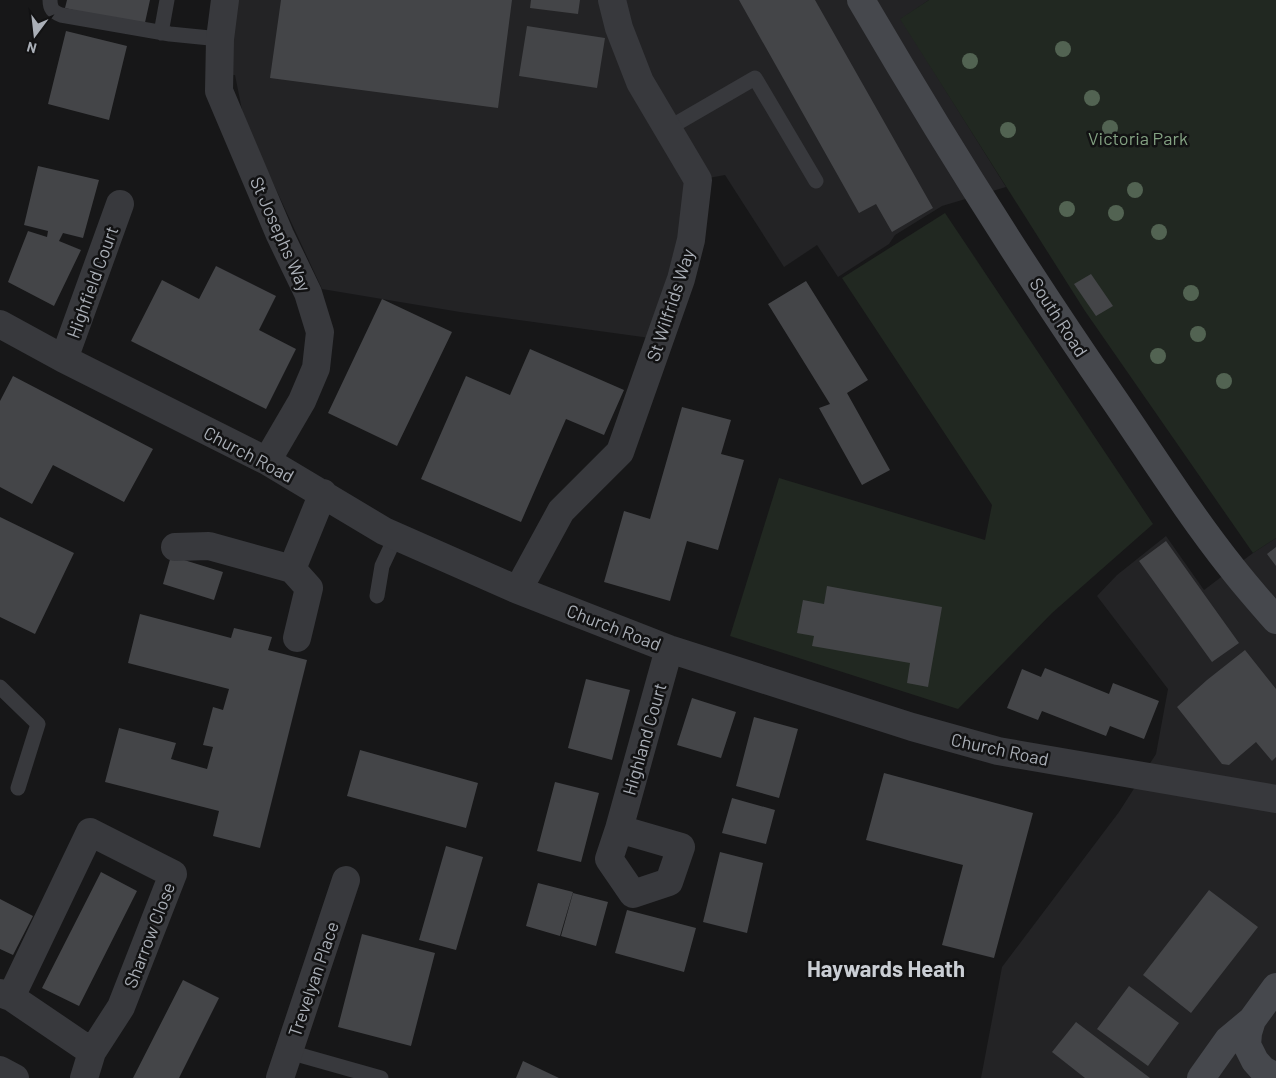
<svg xmlns="http://www.w3.org/2000/svg" width="1276" height="1078" font-family="Barlow,sans-serif">
<style>
.built{fill:#232325}
.green{fill:#212821}
.building{fill:#444548}
.lines{fill:none;stroke-linecap:round;stroke-linejoin:round}
.lane{stroke:#38393d;stroke-width:15}
.street{stroke:#38393d;stroke-width:28}
.secondary{stroke:#46484d;stroke-width:28}
.tree{fill:#526352}
.labels{text-anchor:middle;dominant-baseline:central;stroke-width:5;stroke-linejoin:round;paint-order:stroke}
.park-label{font-size:18px;fill:#83a182;stroke:#121213}
.street-label{font-size:18px;fill:#aaafb7;stroke:#121213}
.district-label{font-size:22px;font-weight:bold;fill:#caced4;stroke:#121213}
</style>
<rect width="100%" height="100%" fill="#171718"/>
<path class="built" d="M225,0H929L901,19L1006,187L942,206L895,235L889,244L838,277L817,245L784,267L725,175L698,180L683,220L650,338L460,312L322,289L244,120L235,75H219Z
M1166,536L1204,590L1253,553L1276,538V1078H981L1002,967L1119,812L1156,754L1168,689L1097,596L1117,575Z"/>
<path class="green" d="M929,0H1276V538L1253,553L1085,311L900,19Z
M945,213L1153,524L1052,613L958,709L730,636L779,478L985,540L992,505L842,278Z"/>
<path class="building" d="M67,0H150L144,27L65,8Z
M281,0H512L498,108L270,78Z
M531,0H580L578,14L530,8Z
M739,0H815L933,208L892,232L876,204L859,213Z
M527,26L605,38L597,88L519,76Z
M66,31L127,46L109,120L48,104Z
M38,166L99,180L83,238L63,233L59,241L81,250L54,306L8,282L28,231L47,237L48,231L24,225Z
M216,266L276,296L259,330L296,349L266,409L131,341L162,280L199,299Z
M1091,274L1113,306L1096,316L1074,284Z
M806,281L868,380L847,393L890,470L862,485L819,408L830,404L768,304Z
M382,299L452,332L397,446L328,413Z
M530,349L624,390L604,435L566,419L521,522L421,479L466,376L510,395Z
M13,376L153,449L124,502L53,465L32,504L0,487V401Z
M682,407L731,420L721,454L744,460L718,550L687,541L670,601L604,582L624,511L650,519Z
M0,517L74,553L35,634L0,617Z
M1166,541L1239,643L1212,662L1139,561Z
M1276,547V566L1267,554Z
M171,556L223,572L214,600L163,584Z
M827,586L942,607L928,687L907,683L910,663L812,646L814,636L797,633L803,600L824,604Z
M140,614L231,638L234,628L272,637L268,650L307,660L260,848L213,836L219,811L105,782L119,728L176,743L171,759L207,769L213,747L203,745L213,707L223,710L229,689L128,663Z
M1245,650L1276,689V757L1272,761L1256,742L1229,765L1222,764L1177,707L1207,680Z
M1045,668L1109,694L1113,683L1159,701L1144,739L1110,726L1106,736L1042,711L1038,720L1007,708L1022,669L1041,677Z
M586,679L630,690L612,760L568,748Z
M692,698L736,712L721,758L677,745Z
M754,717L798,729L779,798L736,786Z
M360,750L478,783L466,828L347,796Z
M884,773L1033,813L994,958L942,945L963,865L866,840Z
M555,782L599,793L581,862L537,851Z
M732,798L775,810L766,844L722,833Z
M446,846L483,857L456,950L419,940Z
M720,852L763,863L747,933L703,922Z
M101,872L137,891L79,1006L42,988Z
M538,883L573,892L560,936L526,926Z
M1209,890L1258,927L1191,1013L1143,975Z
M573,893L608,902L596,946L561,936Z
M0,899L33,916L13,955L0,949Z
M627,910L696,928L684,972L615,953Z
M362,934L435,953L411,1046L338,1027Z
M183,980L219,998L179,1078H133Z
M1129,986L1179,1023L1148,1066L1097,1029Z
M1076,1022L1150,1078H1085L1052,1052Z
M523,1061L559,1078H516Z"/>
<g class="lines">
<path class="lane" d="M50,0C50,9 53,12 61,15L170,34L220,39
M161,33L167,0
M667,129L755,78L816,181
M377,596L382,566L396,536
M0,687L38,724L18,788
M289,1052L381,1078"/>
<path class="street" d="M225,0L220,39L219,91L280,235L308,293L320,332L316,368L302,401L267,461
M0,324L64,359L267,461L384,531L518,590L669,649L912,727L998,751L1276,799
M64,359L120,204
M175,547L209,546L292,569L323,493
M292,569L309,588L297,638
M518,590L561,511L620,452L681,279L691,240L698,180L640,82L619,28L612,0
M619,829L681,847L669,882L633,894L609,859L619,829L669,649
M0,993L11,997L92,1052L84,1078
M11,997L90,832L173,874L121,1007L92,1052
M0,1070L15,1078
M280,1078L346,880"/>
<path class="secondary" d="M861,0C940,135 1024,269 1113,398C1152,455 1189,514 1232,568C1246,586 1261,603 1276,620
M1252,1020L1248,1033L1247,1045L1255,1061L1263,1070L1276,1077
M1201,1078L1228,1040L1252,1020L1276,987"/>
</g>
<g class="tree">
<circle cx="1063" cy="49" r="8"/>
<circle cx="970" cy="61" r="8"/>
<circle cx="1092" cy="98" r="8"/>
<circle cx="1110" cy="128" r="8"/>
<circle cx="1008" cy="130" r="8"/>
<circle cx="1135" cy="190" r="8"/>
<circle cx="1067" cy="209" r="8"/>
<circle cx="1116" cy="213" r="8"/>
<circle cx="1159" cy="232" r="8"/>
<circle cx="1191" cy="293" r="8"/>
<circle cx="1198" cy="334" r="8"/>
<circle cx="1158" cy="356" r="8"/>
<circle cx="1224" cy="381" r="8"/>
</g>
<g class="labels">
<g class="park-label">
<text x="1138" y="138">Victoria Park</text>
</g>
<g class="street-label">
<text transform="translate(281 234) rotate(66)">St Josephs Way</text>
<text transform="translate(92 282) rotate(-70)">Highfield Court</text>
<text transform="translate(670 305) rotate(-72)">St Wilfrids Way</text>
<text transform="translate(1059 317) rotate(57)">South Road</text>
<text transform="translate(249 454) rotate(28)">Church Road</text>
<text transform="translate(614 627) rotate(21)">Church Road</text>
<text transform="translate(644 739) rotate(-74)">Highland Court</text>
<text transform="translate(1000 749) rotate(12)">Church Road</text>
<text transform="translate(149 935) rotate(-69)">Sharrow Close</text>
<text transform="translate(313 979) rotate(-71)">Trevelyan Place</text>
</g>
<g class="district-label">
<text x="886" y="968">Haywards Heath</text>
</g>
</g>
<g transform="translate(35 35) rotate(195)" stroke="#121213" stroke-width="4" paint-order="stroke">
<path d="M0-4L9 19L0 12L-9 19Z" fill="#aaafb7"/>
<text y="-8" font-size="14" font-weight="bold" text-anchor="middle" fill="#aaafb7">N</text>
</g>
</svg>
